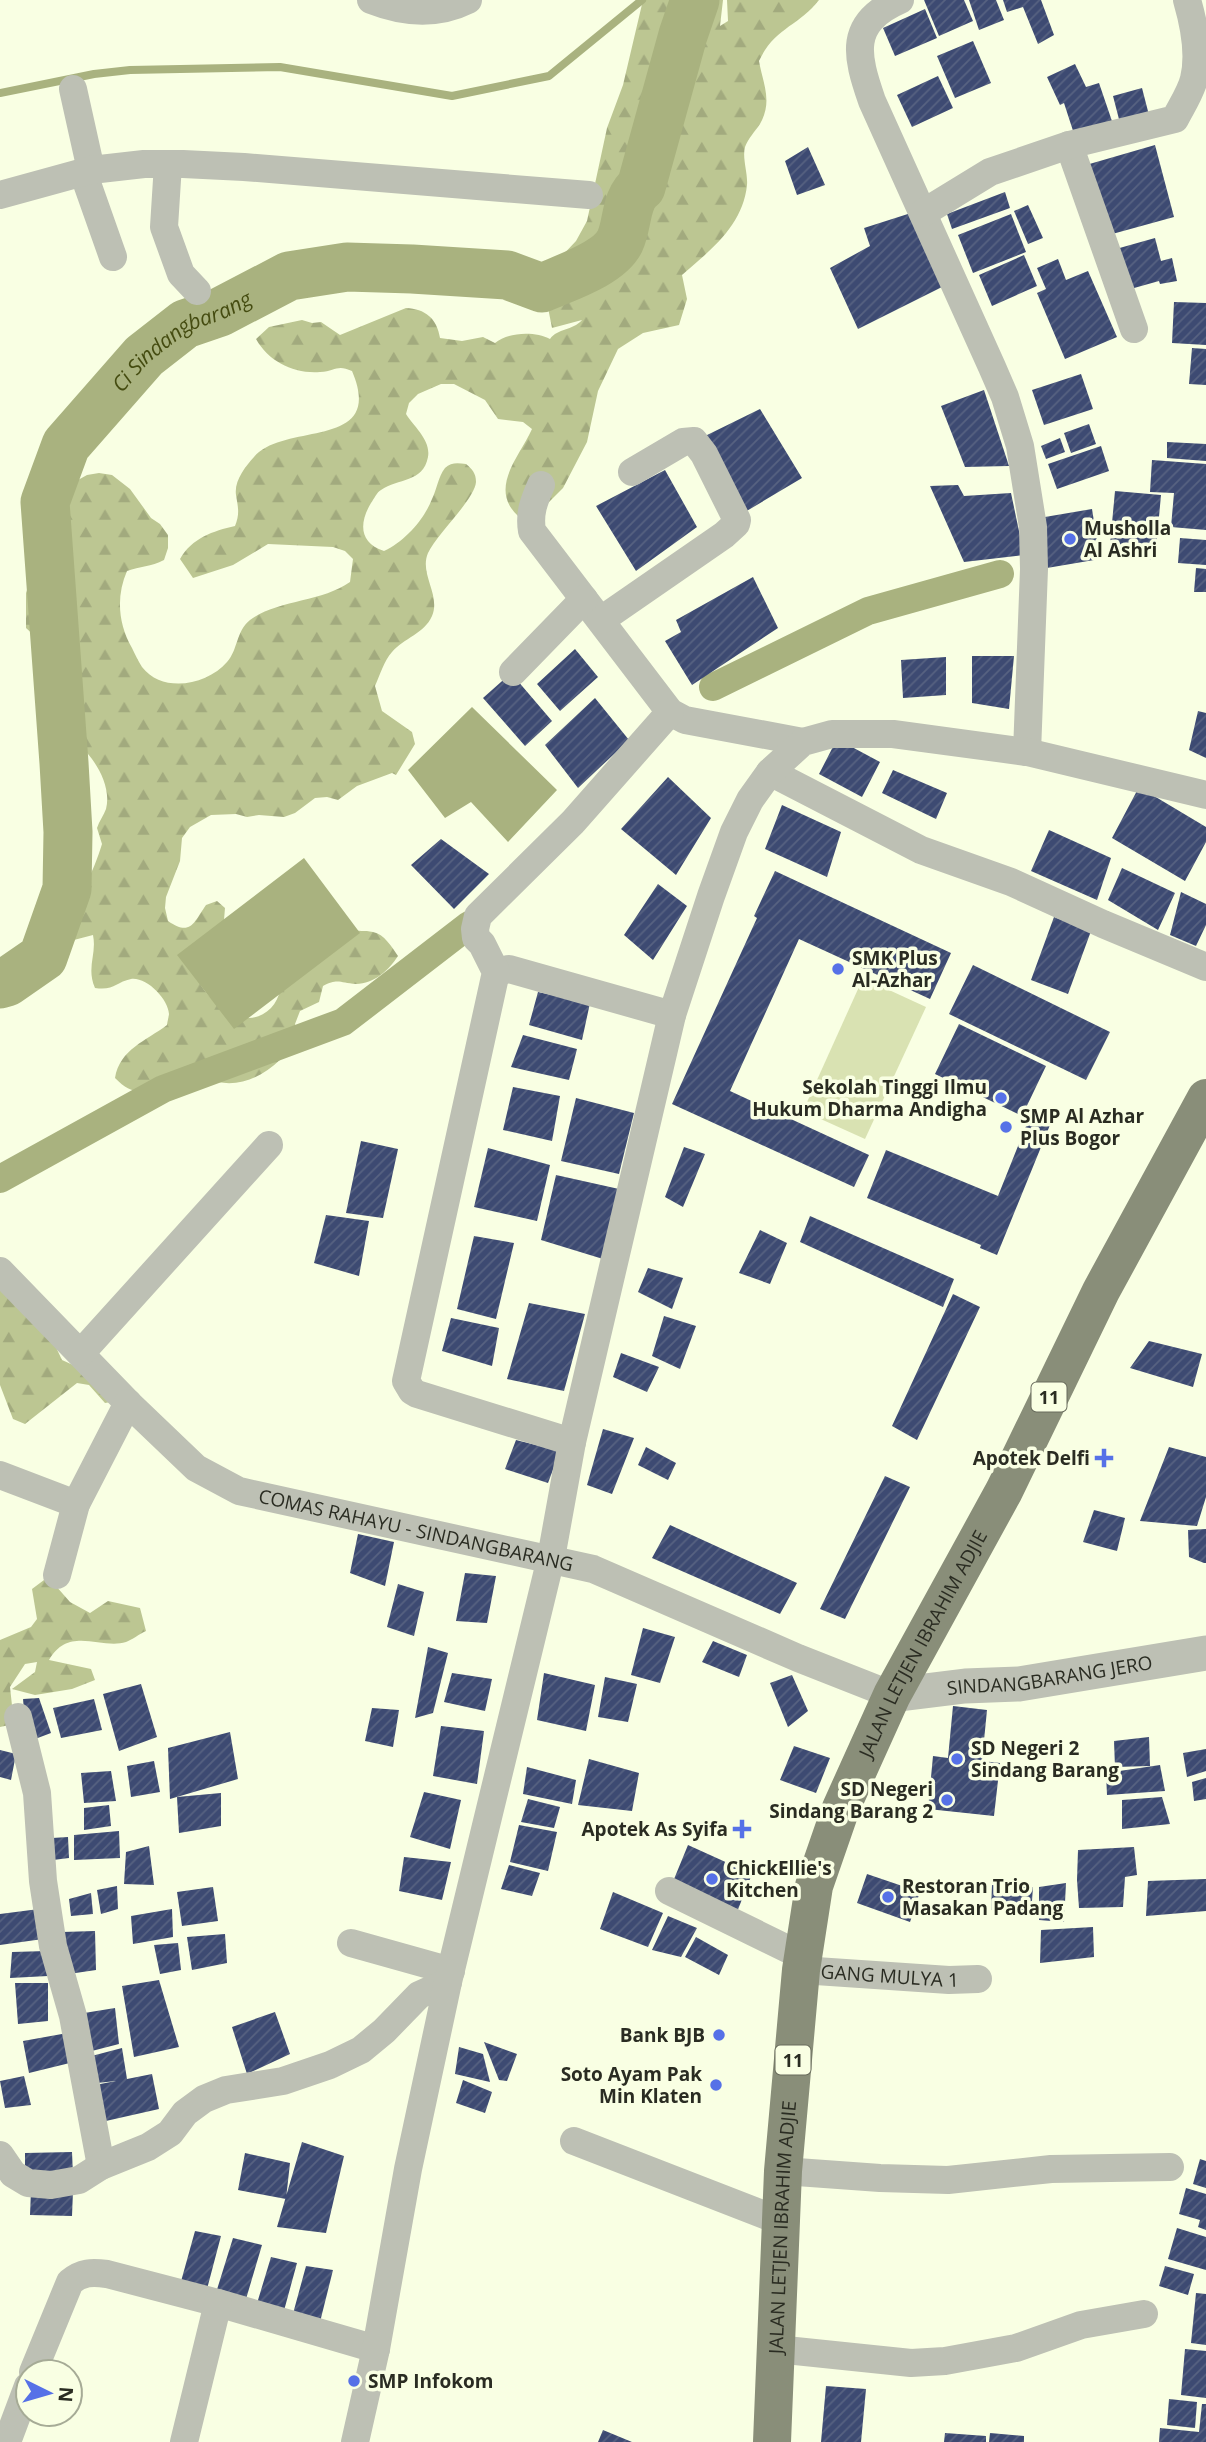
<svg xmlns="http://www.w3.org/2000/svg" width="1206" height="2442" font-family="'Open Sans',sans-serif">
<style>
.grass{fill:#d9e2b2}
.forest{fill:url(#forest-firs)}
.water{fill:#a9b27f}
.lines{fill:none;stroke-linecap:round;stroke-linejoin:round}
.stream{stroke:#a9b27f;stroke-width:8}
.canal{stroke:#a9b27f;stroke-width:28}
.river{stroke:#a9b27f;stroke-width:49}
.building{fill:url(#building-hatch)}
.minor{stroke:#bdc0b4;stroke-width:28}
.tertiary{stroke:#bdc0b4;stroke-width:35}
.primary{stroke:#898e79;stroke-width:38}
.poi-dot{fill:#5671e7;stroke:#f9ffe3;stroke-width:2.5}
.labels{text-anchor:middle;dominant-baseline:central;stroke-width:7;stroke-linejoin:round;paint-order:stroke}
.shield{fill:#f9ffe3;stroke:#686b5c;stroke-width:2}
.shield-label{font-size:18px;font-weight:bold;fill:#2a2c22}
.poi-label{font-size:19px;font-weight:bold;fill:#2a2c22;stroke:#f9ffe3;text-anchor:start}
.street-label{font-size:19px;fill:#2a2c22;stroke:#f9ffe3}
.water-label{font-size:21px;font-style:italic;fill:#454c11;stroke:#f9ffe3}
</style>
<defs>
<pattern id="forest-firs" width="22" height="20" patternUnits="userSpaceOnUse" patternTransform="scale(1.75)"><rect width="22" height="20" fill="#bcc692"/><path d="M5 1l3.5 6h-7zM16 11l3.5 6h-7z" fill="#a2aa7e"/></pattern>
<pattern id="building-hatch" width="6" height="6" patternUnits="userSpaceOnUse" patternTransform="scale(1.75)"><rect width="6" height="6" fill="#3d4a72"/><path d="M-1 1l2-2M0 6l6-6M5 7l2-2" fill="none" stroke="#576281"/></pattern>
</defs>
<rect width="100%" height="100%" fill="#f9ffe3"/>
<path class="grass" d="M863,978L926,1007L865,1139L803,1111Z"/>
<path class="forest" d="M643,0H723L720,26L728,21L727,0H819C799,26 774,28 759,61C763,84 773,101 760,124C755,131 748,139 745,147C742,158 748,173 747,185C743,225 711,250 682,275L687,299L679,325L643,333L618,349L598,391L587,442L563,488L543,508L518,516C488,488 520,456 532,429L523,422L498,419L485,400L454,384H441L418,394L409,403L406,414C414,427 431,440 428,457C423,483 398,478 381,490C377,492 374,499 371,503C359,523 359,543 384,551C404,542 424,520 432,499C437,489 438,477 445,468C451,462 458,463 466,464C472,469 476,473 476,482C475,499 437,534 428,553C419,574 441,595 432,616C424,634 404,638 392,652C384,661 380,675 375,686L382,711L412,732L415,744L396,775L392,773L357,786L338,800L327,797L315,798L295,813L284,817L259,815L247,817L236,814L211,815L190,827L182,838L180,861L166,897L165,908L168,921C191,937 194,922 206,905L217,901L225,908L224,920L195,974C206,1001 244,1035 271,1008C281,998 280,983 288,974C304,958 331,943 350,929C359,932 364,930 373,932C384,934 392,947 398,956C389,970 374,984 356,984C340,983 338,978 323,986L319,1002L300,1011L295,1024L298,1036C284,1063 251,1089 218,1082C207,1080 199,1070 188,1071C157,1074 146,1110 115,1078C120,1049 146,1041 167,1025C167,1024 169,1015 169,1014C168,999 147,977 131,979C116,982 114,991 95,988C86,967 97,955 93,935L70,941C50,908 71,909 85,885C92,873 98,857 102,844L97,828C99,821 104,815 106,809C111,790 100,768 88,754C82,747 74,743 70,734C67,725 71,712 71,702C70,656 56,656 26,628V593L29,584L58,529L78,480L87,475L99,473L112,475L130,489L151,518L160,524L168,535V548L164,560C151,567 140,566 127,571C116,596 118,624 132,648C135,654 138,661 142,667C163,694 207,685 227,662C238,650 236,631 250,620C277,600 322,602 350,582L353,559L345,551L333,547L268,544L233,565L193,578L180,559C192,538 213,531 235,526C240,514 238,507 236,495C234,481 245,467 254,457C285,421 386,451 352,371C337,364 336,371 320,372C294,374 269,362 256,339L269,327L302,320L312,323L321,322L340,335L406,308C425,309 437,318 440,338L462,341L483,337L495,343C508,332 535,331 550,339C558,328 572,331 582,320L552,328L542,277L576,241L587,221L607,128L623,85Z
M0,1284L34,1301L62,1360L106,1380L111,1402L105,1403L89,1385L77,1383L25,1424L13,1419L0,1385Z
M48,1577L70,1602L90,1613L108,1601L140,1608L146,1631C139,1634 132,1640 126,1642C101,1650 69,1625 49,1660L91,1669L95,1680L72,1689L35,1695L12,1689L35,1672L37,1662L25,1664L10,1687L14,1724L0,1727V1640L31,1627L37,1619L32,1589Z"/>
<path class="water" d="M472,707L557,790L508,842L471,802L445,818L408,770Z
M304,858L360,933L234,1029L177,955Z"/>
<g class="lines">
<path class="stream" d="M0,93L94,74L130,70L280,67L452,96L549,76L642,0"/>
<path class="canal" d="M713,687L868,611L1000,574
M0,1179L163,1089L343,1022L469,925"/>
<path class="river" id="s1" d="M0,984L7,982L43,957L67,889L68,832L64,763L45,502L66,445L144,356L185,324L220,312L289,276L347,267L412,269L507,275L542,288C564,278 609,264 620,241C628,224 625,199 641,187L683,35L695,0"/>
</g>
<path class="building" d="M924,0H964L973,21L939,36Z
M969,0H996L1004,20L979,30Z
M1003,0H1041L1054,35L1038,44L1023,7L1007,12Z
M925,9L937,38L895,56L883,28Z
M973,41L991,83L955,98L937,56Z
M1075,64L1086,87L1099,83L1114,127L1076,140L1064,103L1060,105L1047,77Z
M938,76L953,108L912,127L897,95Z
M1142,88L1150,119L1121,127L1113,96Z
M1155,145L1174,217L1105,236L1086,165Z
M808,147L825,185L797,195L785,161Z
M1005,192L1010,208L952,229L947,214Z
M1028,205L1043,238L1028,244L1014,211Z
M911,213L944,286L858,329L830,268L870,246L864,228Z
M1011,214L1026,252L973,273L958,235Z
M1155,238L1161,261L1172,258L1177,281L1160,284L1159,281L1127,290L1116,249Z
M1024,255L1037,286L992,306L979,275Z
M1058,259L1066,280L1088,271L1117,337L1065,359L1037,293L1046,289L1037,268Z
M1174,302L1206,303V345L1172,343Z
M1192,348L1206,349V385L1189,384Z
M1081,374L1093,409L1044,425L1032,390Z
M984,390L1009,466L965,467L941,406Z
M760,409L802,478L740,515L701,438Z
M1089,424L1096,444L1071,453L1064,433Z
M1060,438L1065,452L1046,459L1041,446Z
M1167,442L1206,444V461L1167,458Z
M1101,446L1109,471L1057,489L1048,464Z
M1152,460L1206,464V530L1171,527L1174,493L1150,492Z
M665,470L697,527L636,571L596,506Z
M958,485L964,496L1011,493L1024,555L964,562L930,486Z
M1115,491L1161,495L1155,560L1109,555Z
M1092,509L1100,559L1047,568L1039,518Z
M1180,538L1206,540V565L1178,563Z
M1196,568L1206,569V592H1194Z
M753,577L778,628L692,685L665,641L681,632L676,620Z
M575,649L598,677L560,711L537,684Z
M972,656H1014L1009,709L972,703Z
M946,657V695L903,698L901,660Z
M511,673L552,721L525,746L483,698Z
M595,698L629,740L578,788L545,745Z
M1198,711L1206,713V758L1189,750Z
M837,739L880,762L862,797L819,774Z
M893,770L947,793L936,819L882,793Z
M668,777L711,818L676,875L621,829Z
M1139,787L1206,827V842L1185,881L1112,838Z
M782,805L841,832L827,877L765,849Z
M1049,830L1111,858L1097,900L1031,871Z
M441,839L489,874L454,909L411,865Z
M1122,868L1175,893L1158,930L1108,900Z
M775,871L951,953L930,999L799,939L730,1091L869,1155L854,1187L672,1104L757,918L754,916Z
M658,884L687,906L653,960L624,935Z
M1181,892L1206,904V925L1196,946L1170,935Z
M1054,917L1091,931L1068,994L1031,980Z
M973,965L1110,1032L1086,1080L949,1014Z
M538,992L590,1003L582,1040L529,1025Z
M959,1024L1046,1066L1022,1116L935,1074Z
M523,1035L577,1049L569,1080L511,1067Z
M513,1087L560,1096L552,1141L503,1130Z
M576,1098L634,1113L619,1174L561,1161Z
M1030,1116L1050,1125L997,1255L980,1248L981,1245L867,1198L886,1150L998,1196Z
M361,1141L398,1149L383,1218L346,1213Z
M684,1147L705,1154L683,1207L665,1197Z
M488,1148L550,1165L537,1221L474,1207Z
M556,1175L619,1189L603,1259L541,1240Z
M326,1215L369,1221L359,1276L314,1263Z
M810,1216L954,1279L943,1307L800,1242Z
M760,1230L787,1243L770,1284L739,1273Z
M474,1236L514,1243L496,1319L457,1309Z
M648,1268L683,1278L672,1309L638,1292Z
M953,1294L980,1307L917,1440L892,1426Z
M529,1303L585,1314L564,1391L507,1379Z
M664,1316L696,1326L680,1369L652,1356Z
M451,1318L499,1328L492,1366L442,1351Z
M1149,1341L1202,1354L1193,1387L1130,1368Z
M621,1353L659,1367L647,1392L613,1377Z
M603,1429L634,1438L612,1494L587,1485Z
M516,1440L560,1451L548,1483L505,1469Z
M646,1447L676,1463L668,1480L638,1465Z
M1169,1447L1206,1457V1497L1197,1526L1140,1521Z
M885,1476L910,1487L845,1619L820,1609Z
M1094,1510L1125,1518L1117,1551L1083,1542Z
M670,1525L797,1583L780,1614L652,1558Z
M1206,1529V1563H1204L1189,1557L1188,1530Z
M358,1534L394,1542L385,1586L350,1573Z
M465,1573L496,1576L487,1623L456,1621Z
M398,1584L424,1592L414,1636L387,1627Z
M643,1628L675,1637L660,1683L631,1675Z
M713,1641L747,1655L739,1677L702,1662Z
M428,1647L448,1653L433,1713L415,1718Z
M452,1673L492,1679L485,1711L444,1702Z
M544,1673L595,1685L586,1731L537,1720Z
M792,1675L808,1711L788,1727L770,1683Z
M605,1677L637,1684L628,1722L598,1717Z
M141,1684L157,1737L119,1751L103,1694Z
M39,1698L51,1733L27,1742L23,1699Z
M94,1699L102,1730L61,1738L53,1708Z
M953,1706L987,1710L982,1761L1000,1763L994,1816L928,1809L933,1756L948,1758Z
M372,1708L399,1710L393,1747L365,1741Z
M441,1726L484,1731L477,1784L433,1776Z
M230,1732L238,1779L170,1799L168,1748Z
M1149,1737L1150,1766L1115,1767L1114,1741Z
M794,1746L830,1758L816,1793L780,1780Z
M1206,1749V1771L1187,1777L1183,1753Z
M0,1750L16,1754L11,1780L0,1777Z
M589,1759L639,1773L632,1811L578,1805Z
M154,1761L160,1792L131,1797L127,1766Z
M1160,1765L1165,1791L1107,1795L1106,1773Z
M527,1767L576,1780L572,1804L523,1794Z
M111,1771L116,1801L84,1803L81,1773Z
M1206,1778V1799L1194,1801L1192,1782Z
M424,1792L461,1800L450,1849L410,1837Z
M221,1793V1826L179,1833L177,1797Z
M1162,1797L1170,1824L1122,1829V1800Z
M528,1799L560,1807L554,1828L521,1822Z
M109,1805L111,1826L84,1830V1808Z
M519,1825L557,1832L548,1871L510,1862Z
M119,1831L120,1858L74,1860V1835Z
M68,1837L69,1858L53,1860L52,1838Z
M688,1845L752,1874L737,1912L672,1884Z
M149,1846L154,1885L124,1884L126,1852Z
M1134,1847L1137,1875L1125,1877L1123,1907L1079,1908L1077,1880L1078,1850Z
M404,1857L451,1862L442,1900L399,1891Z
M509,1865L540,1873L532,1896L501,1889Z
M867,1874L920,1892L910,1922L857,1903Z
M1206,1879V1911L1146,1916L1148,1881Z
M1066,1883L1064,1922L1039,1920V1887Z
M992,1885L1033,1887L1031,1915L991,1910Z
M117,1886L118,1909L101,1914L97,1890Z
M213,1887L218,1921L182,1926L177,1892Z
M613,1892L663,1913L648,1947L600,1929Z
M91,1893L93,1914L71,1916L69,1899Z
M39,1909L43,1939L0,1945V1914Z
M172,1909L173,1937L133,1944L131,1916Z
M668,1916L697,1928L681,1957L652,1950Z
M1093,1927L1094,1957L1040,1963L1041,1930Z
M95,1931L96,1970L62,1975V1932Z
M225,1934L227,1963L192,1970L187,1937Z
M696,1937L728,1955L719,1975L685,1957Z
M178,1943L181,1970L160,1974L154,1945Z
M47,1951L48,1976L10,1978L12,1952Z
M159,1980L179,2047L134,2057L122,1986Z
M15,1983H48V2021L18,2024Z
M115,2008L119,2044L84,2053L78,2014Z
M275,2012L290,2054L247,2074L232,2027Z
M73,2032L78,2061L29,2073L23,2041Z
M484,2042L517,2054L507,2081L499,2080Z
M459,2047L483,2054L490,2082L455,2074Z
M122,2048L127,2079L152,2074L159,2109L97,2123L95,2085L116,2081L88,2084L84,2058Z
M24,2076L31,2105L5,2108L0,2081Z
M463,2080L492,2092L485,2113L456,2103Z
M302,2142L344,2156L326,2233L277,2227Z
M72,2152L73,2175L25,2176V2153Z
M245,2153L290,2163L286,2199L238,2190Z
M1200,2159L1206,2161V2188L1193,2184Z
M1186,2188L1206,2194V2230L1198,2227L1200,2220L1179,2214Z
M31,2190L73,2191L72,2216L30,2215Z
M1177,2228L1206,2237V2270L1168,2259Z
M195,2231L221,2236L207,2289L180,2285Z
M233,2238L262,2245L246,2299L215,2296Z
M271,2257L297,2263L282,2318L255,2310Z
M306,2266L333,2270L319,2326L291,2321Z
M1165,2266L1194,2274L1188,2295L1159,2286Z
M1196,2293L1206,2294V2345L1191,2343Z
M1185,2349L1206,2351V2398L1181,2395Z
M826,2386L866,2389L861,2442H821Z
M1169,2399L1197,2402L1195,2428L1167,2425Z
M1202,2404H1206V2442H1159L1160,2428L1199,2432Z
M603,2430L632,2442H598Z
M945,2433L986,2436V2442H944Z
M990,2433L1024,2436V2442H989Z"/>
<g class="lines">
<g class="minor">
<path d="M371,0C404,13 436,16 468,0"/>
<path d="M900,0C848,23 856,55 872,101L992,367L1005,397L1020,446L1033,527L1034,569L1027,752"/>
<path d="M73,89L91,170"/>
<path d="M1069,145L1134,329"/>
<path d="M168,164L164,227L181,274L197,291"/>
<path d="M83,172L113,257"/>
<path d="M0,195L91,170L144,164H183L244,167L589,195"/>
<path d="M923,213L990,172L1069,145L1175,119C1181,107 1191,92 1194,79C1200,54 1194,24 1187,0"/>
<path d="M541,485C534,501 529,513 532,531L670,712L685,720L803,742"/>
<path d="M601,620L724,535L736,524L737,520L704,454L694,441L683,442L632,472"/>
<path d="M513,672L584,599"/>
<path d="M770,772L921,850L1011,882L1103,924L1206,967"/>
<path d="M496,972L509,969L672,1015"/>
<path id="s2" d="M0,1271L128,1403L196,1468L239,1491L593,1569L798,1658L892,1695"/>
<path d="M81,1353L269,1145"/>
<path d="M572,1442L417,1394L412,1391L406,1381L496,972L482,944L476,938L475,929L478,916L573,822L670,712"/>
<path d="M0,1475L76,1504"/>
<path d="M57,1575L76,1504L128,1403"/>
<path d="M18,1717L37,1793L43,1881L53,1946L73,2016L101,2166"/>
<path d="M669,1891L804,1957"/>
<path d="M351,1943L451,1971"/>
<path id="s3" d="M801,1970L949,1980L978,1979"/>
<path d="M574,2141L780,2221"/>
<path d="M0,2155L13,2174L28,2183L51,2185L79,2180L101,2166L148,2147L170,2133L185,2113L204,2099L226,2090L283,2081L330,2065L361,2050L384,2031L419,1995L448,1982"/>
<path d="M783,2171L880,2178L948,2180L1051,2169L1170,2167"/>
<path d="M776,2349L911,2363L945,2361L1016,2348L1081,2325L1144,2314"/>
<path d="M33,2372L70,2282C82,2272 92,2272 107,2274L218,2303L376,2349"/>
<path d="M7,2442L28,2386"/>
<path d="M184,2442L218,2303"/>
<path d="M355,2442L376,2349L408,2169L448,1982L551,1558L572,1442L672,1015L711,896L734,832L750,800L770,772L803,742L832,734H893L1027,752L1206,795"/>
</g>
<path class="tertiary" id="s4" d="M892,1695L965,1686L1019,1684L1206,1653"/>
<path class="primary" id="s5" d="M772,2442L783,2171L801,1970L814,1886L841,1808L892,1695L1004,1491L1101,1291L1206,1098"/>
</g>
<g class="poi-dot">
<circle cx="1070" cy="539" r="7"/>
<circle cx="838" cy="969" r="7"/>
<circle cx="1001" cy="1098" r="7"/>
<circle cx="1006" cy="1127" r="7"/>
<path d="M1100.5 1447.5h7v7h7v7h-7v7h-7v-7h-7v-7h7z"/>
<circle cx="957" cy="1759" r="7"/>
<circle cx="947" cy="1800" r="7"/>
<path d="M738.5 1818.5h7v7h7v7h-7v7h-7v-7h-7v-7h7z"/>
<circle cx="712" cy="1879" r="7"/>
<circle cx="888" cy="1897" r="7"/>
<circle cx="719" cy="2035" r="7"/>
<circle cx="716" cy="2085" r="7"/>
<circle cx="354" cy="2381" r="7"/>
</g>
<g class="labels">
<g class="shield">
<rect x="1031.5" y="1382.5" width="35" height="29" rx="5"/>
<rect x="775.5" y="2045.5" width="35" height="29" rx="5"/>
</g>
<g class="shield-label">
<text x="1049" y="1397">11</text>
<text x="793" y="2060">11</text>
</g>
<g class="poi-label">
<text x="1084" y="528">Musholla<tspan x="1084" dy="22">Al Ashri</tspan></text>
<text x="852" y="958">SMK Plus<tspan x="852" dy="22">Al-Azhar</tspan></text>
<text x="987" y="1087" text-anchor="end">Sekolah Tinggi Ilmu<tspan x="987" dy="22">Hukum Dharma Andigha</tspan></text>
<text x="1020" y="1116">SMP Al Azhar<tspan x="1020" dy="22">Plus Bogor</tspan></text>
<text x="1090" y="1458" text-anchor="end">Apotek Delfi</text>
<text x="971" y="1748">SD Negeri 2<tspan x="971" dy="22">Sindang Barang</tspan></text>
<text x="933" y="1789" text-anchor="end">SD Negeri<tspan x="933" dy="22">Sindang Barang 2</tspan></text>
<text x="728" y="1829" text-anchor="end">Apotek As Syifa</text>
<text x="726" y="1868">ChickEllie's<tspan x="726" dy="22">Kitchen</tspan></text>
<text x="902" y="1886">Restoran Trio<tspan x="902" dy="22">Masakan Padang</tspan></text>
<text x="705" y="2035" text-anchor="end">Bank BJB</text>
<text x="702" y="2074" text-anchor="end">Soto Ayam Pak<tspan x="702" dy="22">Min Klaten</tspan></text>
<text x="368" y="2381">SMP Infokom</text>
</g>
<g class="street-label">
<text stroke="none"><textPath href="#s2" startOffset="508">COMAS RAHAYU - SINDANGBARANG</textPath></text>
<text stroke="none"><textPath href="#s5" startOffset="824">JALAN LETJEN IBRAHIM ADJIE</textPath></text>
<text stroke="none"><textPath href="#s4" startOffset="159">SINDANGBARANG JERO</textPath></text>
<text stroke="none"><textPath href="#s3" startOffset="89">GANG MULYA 1</textPath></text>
<text stroke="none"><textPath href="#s5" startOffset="215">JALAN LETJEN IBRAHIM ADJIE</textPath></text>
</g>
<g class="water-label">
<text stroke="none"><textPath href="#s1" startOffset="730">Ci Sindangbarang</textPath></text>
</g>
</g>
<g transform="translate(49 2393) rotate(95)"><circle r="33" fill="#f9ffe3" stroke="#a6ab96" stroke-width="2"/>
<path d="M0-5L12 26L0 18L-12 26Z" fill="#5671e7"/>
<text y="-10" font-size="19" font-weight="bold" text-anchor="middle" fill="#2a2c22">N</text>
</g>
</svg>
